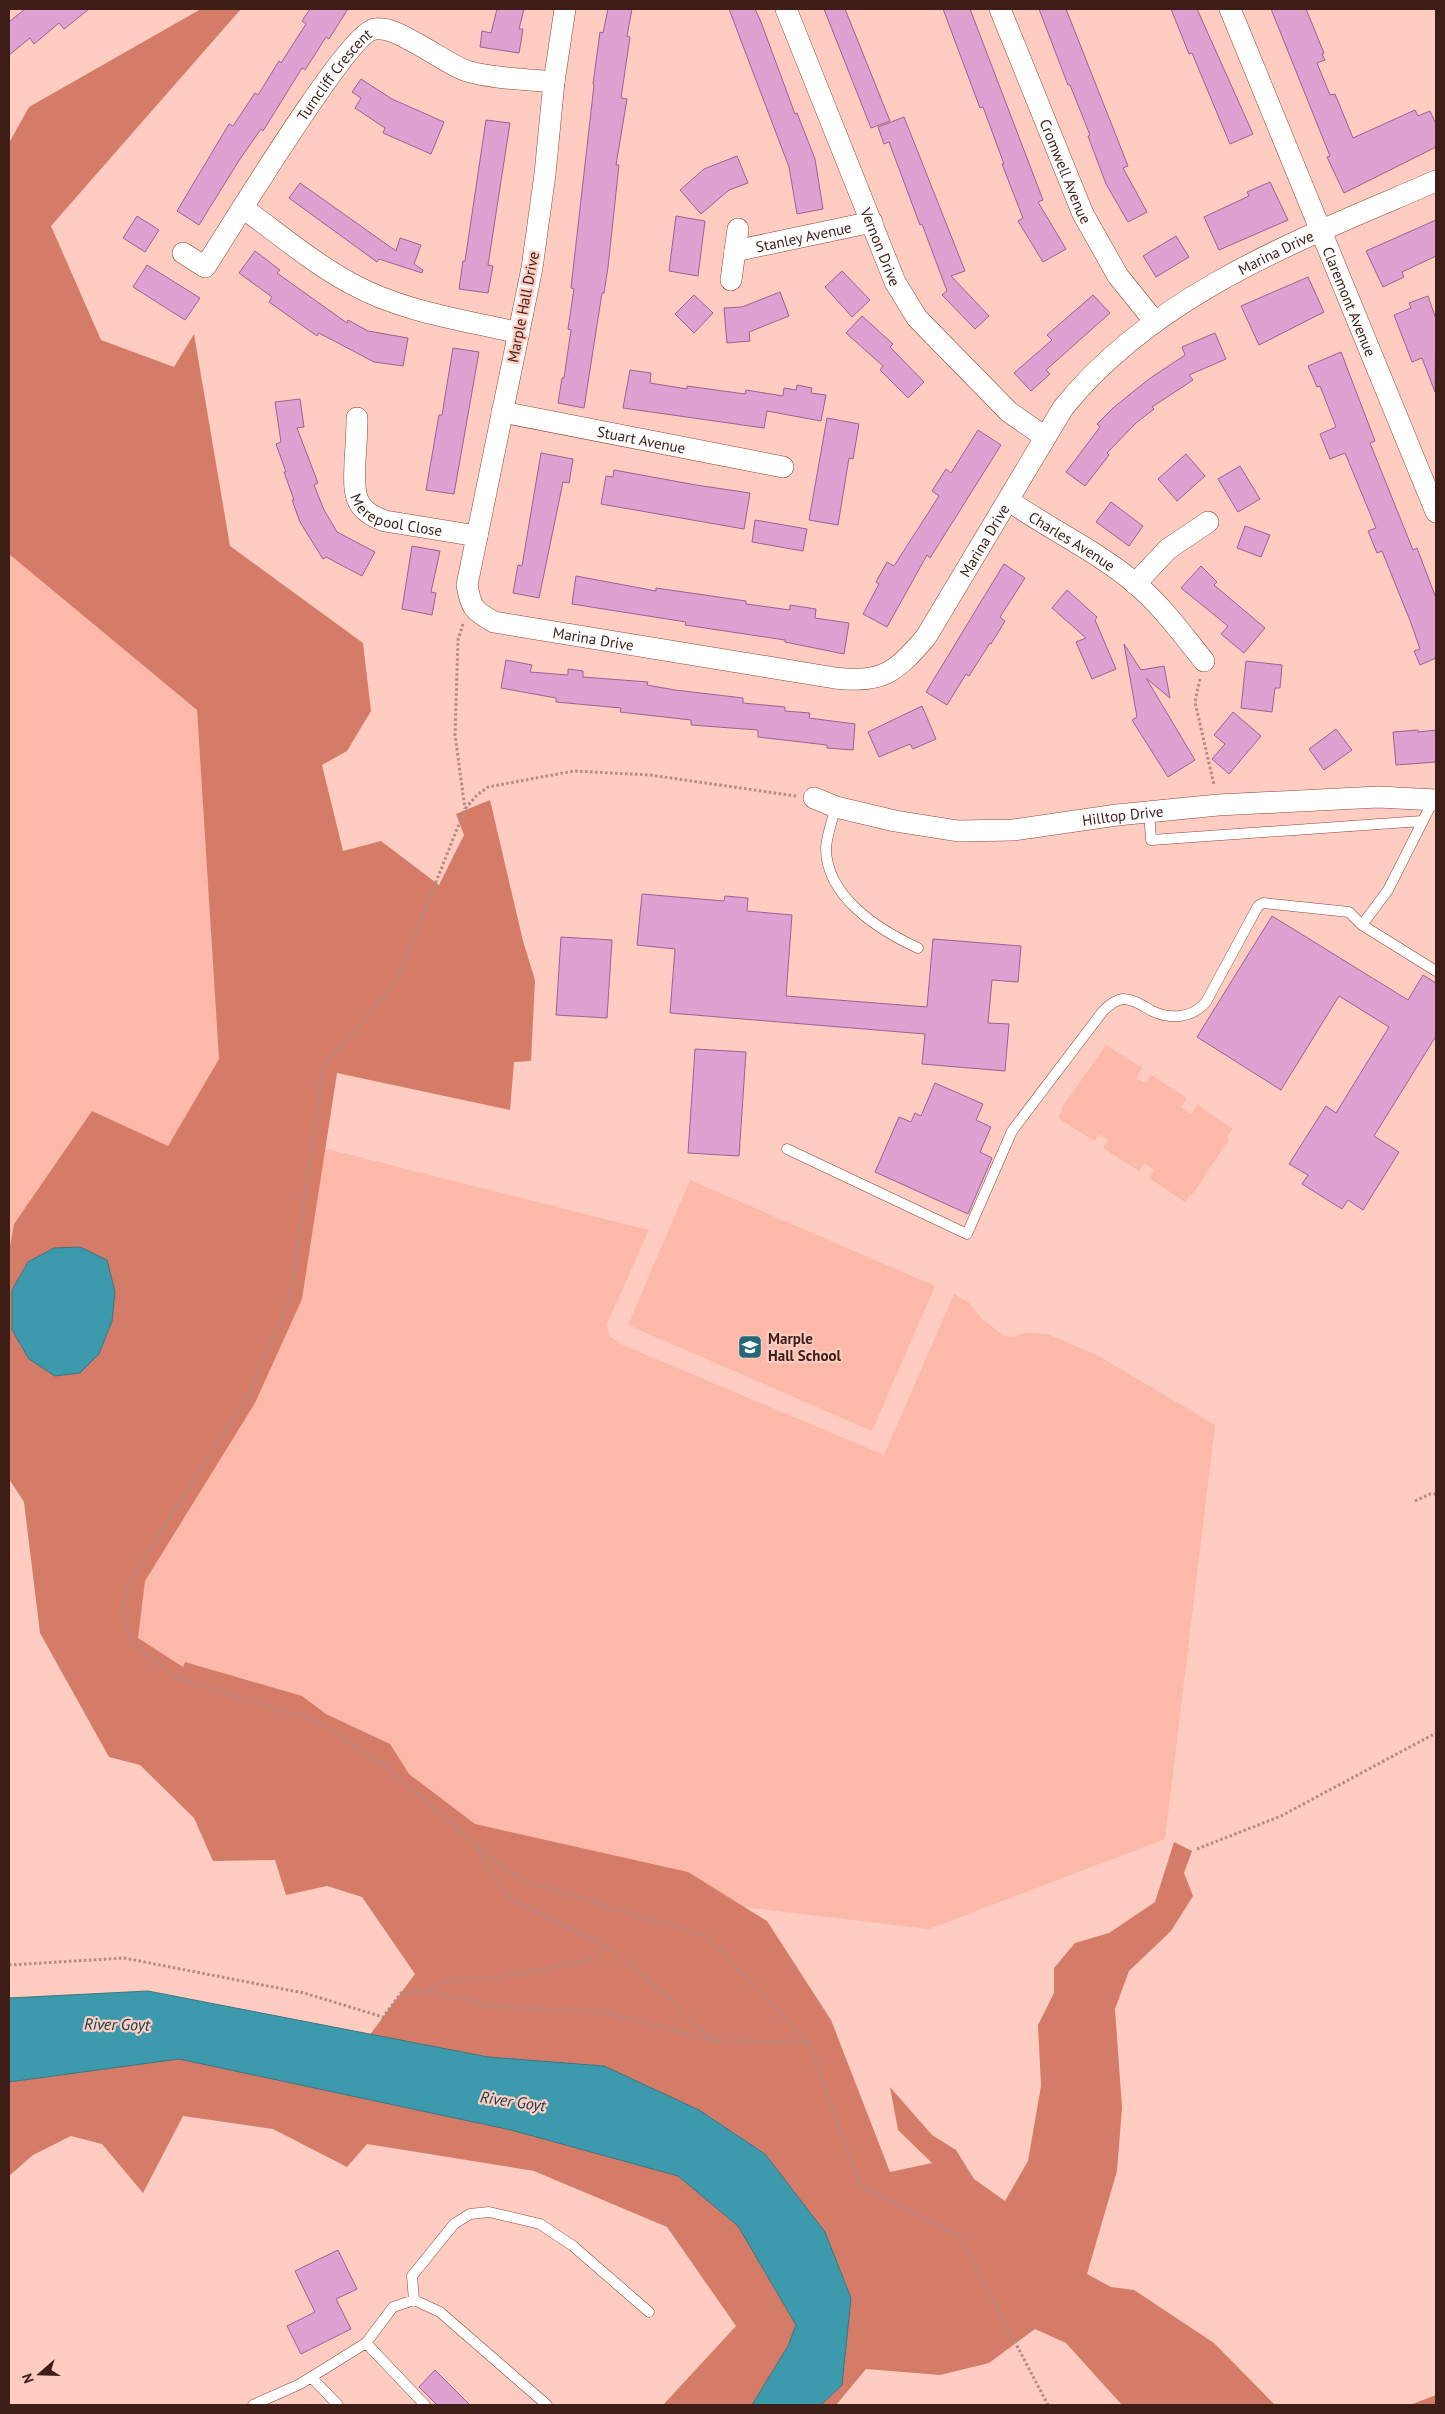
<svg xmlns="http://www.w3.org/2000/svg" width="1445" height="2414" font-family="'PT Sans',sans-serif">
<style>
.green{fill:#fcb8a8}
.forest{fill:#d47c68}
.water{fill:#3d9aad;stroke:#3d7580}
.building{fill:#dfa1d2;stroke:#9c6291}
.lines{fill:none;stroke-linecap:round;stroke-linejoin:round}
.service-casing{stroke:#8b4636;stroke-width:11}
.minor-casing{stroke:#8b4636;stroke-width:22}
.path{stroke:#b48a80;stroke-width:3;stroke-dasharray:2.5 2.5;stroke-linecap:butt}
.service{stroke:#fff;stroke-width:10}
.minor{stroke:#fff;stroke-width:21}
.labels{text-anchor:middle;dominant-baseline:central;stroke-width:4.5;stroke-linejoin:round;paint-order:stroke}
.street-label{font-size:15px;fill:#3c1e17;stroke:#feccc1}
.poi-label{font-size:15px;font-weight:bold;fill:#3c1e17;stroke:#feccc1;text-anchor:start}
.water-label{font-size:16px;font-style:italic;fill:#09424d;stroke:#feccc1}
</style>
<rect width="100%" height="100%" fill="#feccc1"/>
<path class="green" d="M9,554L197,710L219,1059L168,1146L14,1224L9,1252Z
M1106,1045L1142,1068L1136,1078L1145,1083L1151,1075L1187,1098L1181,1107L1191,1114L1197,1105L1233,1129L1227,1137L1229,1139L1192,1195L1190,1194L1185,1202L1149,1178L1154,1170L1144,1163L1139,1171L1103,1148L1108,1140L1099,1134L1094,1141L1058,1118L1063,1110L1061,1109Z
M319,1147L649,1230L607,1324L609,1336L623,1345L884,1455L954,1294L968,1302L981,1318L1004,1336L1013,1337L1024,1333L1047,1334L1097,1355L1215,1425L1165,1839L929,1929L743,1907L527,1870L137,1642L136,1589Z
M690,1180L935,1286L872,1431L628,1325Z"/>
<path class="forest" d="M201,9H241L51,226L101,340L174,367L194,334L230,546L363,643L371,711L347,751L322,765L343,851L381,841L439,885L464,835L456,814L490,800L523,941L535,980L531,1061L514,1062L510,1110L337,1073L302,1299L255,1403L145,1581L138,1638L183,1667L185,1662L302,1696L326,1714L390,1744L409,1774L475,1824L688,1872L767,1921L831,2020L890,2172L932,2163L898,2130L890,2087L932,2135L956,2150L974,2179L1005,2201L1028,2161L1041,2086L1038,2025L1054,1993V1968L1075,1943L1109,1933L1155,1902L1174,1842L1192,1851L1184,1873L1193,1896L1171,1931L1129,1971L1115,2009L1122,2108L1117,2171L1087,2274L1111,2287L1134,2290L1214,2343L1275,2405H1122L1066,2343L1035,2329L989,2363L940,2375L866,2369L836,2405H663L736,2326L667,2227L534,2171L367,2144L347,2167L273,2129L183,2116L143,2193L102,2144L71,2136L33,2155L9,2176V2029L352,2059L415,1974L362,1897L327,1886L286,1895L275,1860L213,1861L194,1818L140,1765L109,1757L40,1633L24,1502L9,1479V1252L14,1224L92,1111L168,1146L219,1059L197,710L9,554V143L29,107Z
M1436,2395V2405H1410Z"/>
<path class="water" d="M80,1247L107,1260L115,1292L112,1321L99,1354L80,1373L55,1376L29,1359L12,1330V1290L28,1262L54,1248Z
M148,1991L488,2057L604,2066L699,2110L765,2154L825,2232L851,2298L842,2385L821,2405H752L788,2346L796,2325L738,2226L678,2176L511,2130L179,2059L9,2082V1998Z"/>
<path class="building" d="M25,9H89L64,29L59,23L34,44L30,38L9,55V22Z
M310,9H348L329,39L326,37L305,70L302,68L263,131L261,129L240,159L199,225L177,211L229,124L233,126L255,93L258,95L279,61L281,63L306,24L302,21Z
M497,9H524L519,29H523L519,53L480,47L482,31L491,33Z
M608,9H632L627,36L630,37L621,98L627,99L616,165H619L608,267L604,293H602L584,408L558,403L562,378H564L571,330L568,329L574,289L571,288L594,85L593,84L600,32L603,33Z
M729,9H755L761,22L795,114L797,113L815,159L823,209L797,214L789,167Z
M824,9H845L890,121L871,128Z
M943,9H970L1043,200L1038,202L1066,249L1043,262L1018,221L1023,218L1002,164H1004L983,107L980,108Z
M1039,9H1066L1128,166L1123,168L1147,212L1128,222L1106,184L1088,136L1090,135L1070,85H1068Z
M1171,9H1197L1253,134L1230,144L1192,53L1189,54Z
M1271,9H1306L1324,53L1322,54L1325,60L1317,63L1330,95L1335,94L1353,138L1415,110L1418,116L1430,111L1436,124V147L1344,193L1327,157L1330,156Z
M361,79L392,99L444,122L431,154L383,133L385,128L355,108L361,98L352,92Z
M904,117L965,271L951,276L989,316L975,329L942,295L947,291L922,224L920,225L889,142L884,144L878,127Z
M486,120L510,123L488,265L493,266L488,293L459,289L463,261H465Z
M737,156L748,183L729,190L701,214L680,190L704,169Z
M1270,182L1288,220L1219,250L1204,217L1249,196L1247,192Z
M300,183L396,251L400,238L421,245L414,264L423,270L422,273L379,259L377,262L289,198Z
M137,216L159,230L145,252L123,238Z
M676,216L705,221L698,276L669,271Z
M1436,220V256L1402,272L1404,277L1383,287L1366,251Z
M1176,236L1189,257L1156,277L1143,256Z
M255,251L280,270L277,273L347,323L348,320L368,331L408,338L403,366L374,362L319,333L317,336L269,302L272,297L239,273Z
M147,265L200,298L185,320L133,287Z
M842,271L870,300L852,317L825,287Z
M1308,277L1324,312L1259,345L1241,306Z
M780,292L789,316L749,332L750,341L727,343L724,308L742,307Z
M694,295L713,313L694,333L675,314Z
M1093,295L1110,313L1046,370L1050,374L1031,391L1014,373L1052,340L1047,335Z
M1428,296L1436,319L1435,392L1422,358L1412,362L1394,315L1411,308L1409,303Z
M862,316L893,344L890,347L924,382L908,398L880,370L883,366L846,333Z
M1215,333L1226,359L1189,375L1193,380L1152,407L1154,409L1136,423L1107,453L1109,455L1085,486L1066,472L1100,427L1097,424L1113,408L1149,379L1185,355L1182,347Z
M453,348L479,352L454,494L426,490L439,415H442Z
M1341,352L1375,441L1370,443L1413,550L1417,548L1436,598V658L1420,665L1414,651L1420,649L1411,623L1382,551L1377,553L1368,531L1376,528L1345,453L1330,459L1320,434L1336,427L1320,386L1317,387L1308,366Z
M630,370L651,373L650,383L687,389V386L745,394L746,390L783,396L784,388L796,390L797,385L812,388L811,393L826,395L821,421L767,411L764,428L623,408Z
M300,399L304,427L297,428L318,483L314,485L324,510L337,532L375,552L362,576L326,557L323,559L300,522L292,500H294L284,472H286L276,444L281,442L275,402Z
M827,418L859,424L853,459L849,458L838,525L809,520Z
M978,430L1001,445L930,558L927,555L887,627L863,614L879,584L876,582L887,562L894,566L939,496L932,491L946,469L951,473Z
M541,453L573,459L569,483L563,482L539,598L513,593L518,565L522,566Z
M1186,454L1205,476L1177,501L1158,479Z
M1240,466L1260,499L1238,512L1218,479Z
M614,470L696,485L750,493L744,529L601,504L606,476L613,477Z
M1111,502L1143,526L1129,546L1096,522Z
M755,520L807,529L803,551L752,542Z
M1245,526L1270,535L1261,557L1237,548Z
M412,546L440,551L431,592L436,593L432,615L402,609Z
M1004,564L1025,578L1000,617L1005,621L991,644L990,643L969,676L966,674L947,705L926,692Z
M1201,566L1217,582L1214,585L1265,628L1244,653L1221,634L1228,626L1181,588Z
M576,576L656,591V588L746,601V604L790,610V605L816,609L815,618L849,623L844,654L785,642V640L685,625L686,622L572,604Z
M1067,590L1097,617L1095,620L1116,669L1092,679L1076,642L1086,638L1052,608Z
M1124,644L1141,670L1164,666L1170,698L1146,678L1195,760L1168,777L1132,720L1137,717Z
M506,660L532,665L530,672L568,675V669L583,671V677L648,682L647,685L675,690L743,698V703L785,707V711L810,713L809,718L855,724L853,750L827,748V745L758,737V730L691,725V720L620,712L621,708L556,702V698L501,688Z
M1246,661L1282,665L1280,688H1275L1272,712L1241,708Z
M922,706L936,739L913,749L910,744L879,757L868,732Z
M1233,712L1261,736L1229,774L1212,759L1225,744L1214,735Z
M1336,729L1352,750L1324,770L1309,749Z
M1418,730V732L1436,730V762L1396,765L1393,732Z
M642,894L724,901L725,896L748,898L747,911L792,915L786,996L927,1007L933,939L1021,946L1018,982L992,980L988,1023L1009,1024L1005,1071L922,1064L925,1034L670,1013L675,949L637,945Z
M1272,916L1408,1000L1423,975L1436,983V1036L1374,1136L1399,1152L1363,1210L1348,1200L1342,1209L1302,1184L1308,1175L1289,1164L1326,1106L1336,1113L1389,1027L1339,996L1281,1090L1197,1037Z
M561,937L612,940L607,1018L556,1015Z
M695,1049L746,1052L739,1156L688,1153Z
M935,1083L983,1104L976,1120L991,1127L980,1152L992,1158L968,1214L875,1172L899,1117L911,1122L915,1113L921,1116Z
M338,2250L357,2289L336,2299L351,2329L301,2354L287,2326L315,2312L295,2271Z
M435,2370L470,2405H437L419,2387Z"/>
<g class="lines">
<defs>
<path id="service" d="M836,807C832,820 827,835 826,848C826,897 879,930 918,948
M1149,812L1151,840L1422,821
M1362,925L1388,890L1433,801
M787,1149L967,1234L1012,1131L1103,1011C1108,1006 1115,1000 1123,999C1134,999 1143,1006 1152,1011C1172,1020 1192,1018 1206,1002L1258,906L1263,903L1349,912L1362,925L1436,971
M414,2300L412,2276L454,2224L470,2214L489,2212L540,2224L573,2246L649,2312
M366,2343L425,2405
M311,2377L338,2405
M253,2405L300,2384L366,2343L393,2307L414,2300L440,2312L547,2405"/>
<g id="minor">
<path id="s1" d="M565,9L554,82L545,174L532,268L467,585C471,608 474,611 494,622L835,678C882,684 896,672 926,637L1063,408C1156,292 1304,238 1436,181"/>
<path id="s2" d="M786,9L895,282L917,318L1009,412L1045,437"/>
<path id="s3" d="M1000,9L1083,214L1118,276L1155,322"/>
<path id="s4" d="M1230,9L1436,512"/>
<path d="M243,208C279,234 313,263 352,284C403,312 464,320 519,333"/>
<path id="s5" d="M735,251L872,222"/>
<path id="s6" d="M183,253L205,267C227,234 348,32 375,29C391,27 408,39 421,46C436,54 452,66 467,71C494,79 526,79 554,82"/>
<path d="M731,280L738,229"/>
<path id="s7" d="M502,412L783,467"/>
<path id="s8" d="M357,418C357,433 356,447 355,461C354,492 352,510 385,521L477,536"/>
<path id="s9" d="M1008,500C1049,529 1097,551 1136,584C1162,606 1183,635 1204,661"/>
<path d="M1135,584L1168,549L1208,522"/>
<path id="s10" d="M814,798L836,807L895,821L958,831L1013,830L1117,815L1218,805L1378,797L1436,800"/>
</g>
</defs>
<use href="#service" class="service-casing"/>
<use href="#minor" class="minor-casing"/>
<path class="path" d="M463,624L458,640L455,735L465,809
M1200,679L1195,702L1214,785
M796,796L650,775L574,771L488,787L477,795L465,809L399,975C377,1009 347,1036 323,1068L290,1299L248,1396L136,1571L128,1586L122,1610L126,1629L134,1644L173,1676L316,1721L383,1764L502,1867L527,1882L706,1936L809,2043L860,2185L960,2237L1048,2405
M1415,1501L1430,1494H1436
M1197,1849L1281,1816L1436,1733
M9,1965L124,1958L304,1993L383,2017L401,1993L430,1991L491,2006L608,2013L712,2040L661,1990L605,1945L510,1898L492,1876L475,1846
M430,1990L447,1980L491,1979L596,1959L604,1946
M712,2040L809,2043"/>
<use href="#service" class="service"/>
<use href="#minor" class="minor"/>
</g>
<defs>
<symbol id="school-square" viewBox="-11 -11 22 22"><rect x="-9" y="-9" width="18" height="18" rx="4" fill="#236a78" stroke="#feccc1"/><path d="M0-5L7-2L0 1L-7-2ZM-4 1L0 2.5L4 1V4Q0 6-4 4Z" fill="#fff"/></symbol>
</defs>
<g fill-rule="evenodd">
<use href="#school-square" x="736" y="1333" width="28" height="28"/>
</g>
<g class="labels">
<g class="street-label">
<text stroke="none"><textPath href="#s6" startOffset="258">Turncliff Crescent</textPath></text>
<text stroke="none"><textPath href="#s3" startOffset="175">Cromwell Avenue</textPath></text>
<text stroke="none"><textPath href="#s5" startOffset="70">Stanley Avenue</textPath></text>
<text stroke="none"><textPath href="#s2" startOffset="256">Vernon Drive</textPath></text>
<text stroke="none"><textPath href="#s1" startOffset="1618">Marina Drive</textPath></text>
<text stroke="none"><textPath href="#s4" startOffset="316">Claremont Avenue</textPath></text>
<text transform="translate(523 307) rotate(-79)">Marple Hall Drive</text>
<text stroke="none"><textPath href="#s7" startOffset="142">Stuart Avenue</textPath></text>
<text stroke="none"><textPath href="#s8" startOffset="126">Merepool Close</textPath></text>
<text stroke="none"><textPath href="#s1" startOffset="1198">Marina Drive</textPath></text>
<text stroke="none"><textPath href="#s9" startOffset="76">Charles Avenue</textPath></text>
<text stroke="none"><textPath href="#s1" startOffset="734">Marina Drive</textPath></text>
<text stroke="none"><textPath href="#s10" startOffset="314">Hilltop Drive</textPath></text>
</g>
<g class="poi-label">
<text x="768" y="1338">Marple<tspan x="768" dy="17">Hall School</tspan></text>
</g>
<g class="water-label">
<text transform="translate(117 2024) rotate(1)">River Goyt</text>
<text transform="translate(513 2101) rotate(8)">River Goyt</text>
</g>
</g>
<rect width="1445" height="2414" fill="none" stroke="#3c1e17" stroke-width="20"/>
<g transform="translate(40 2374) rotate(250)" stroke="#feccc1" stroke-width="4" paint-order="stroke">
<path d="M0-4L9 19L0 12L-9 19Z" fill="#3c1e17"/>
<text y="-8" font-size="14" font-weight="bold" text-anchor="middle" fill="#3c1e17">N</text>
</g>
</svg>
